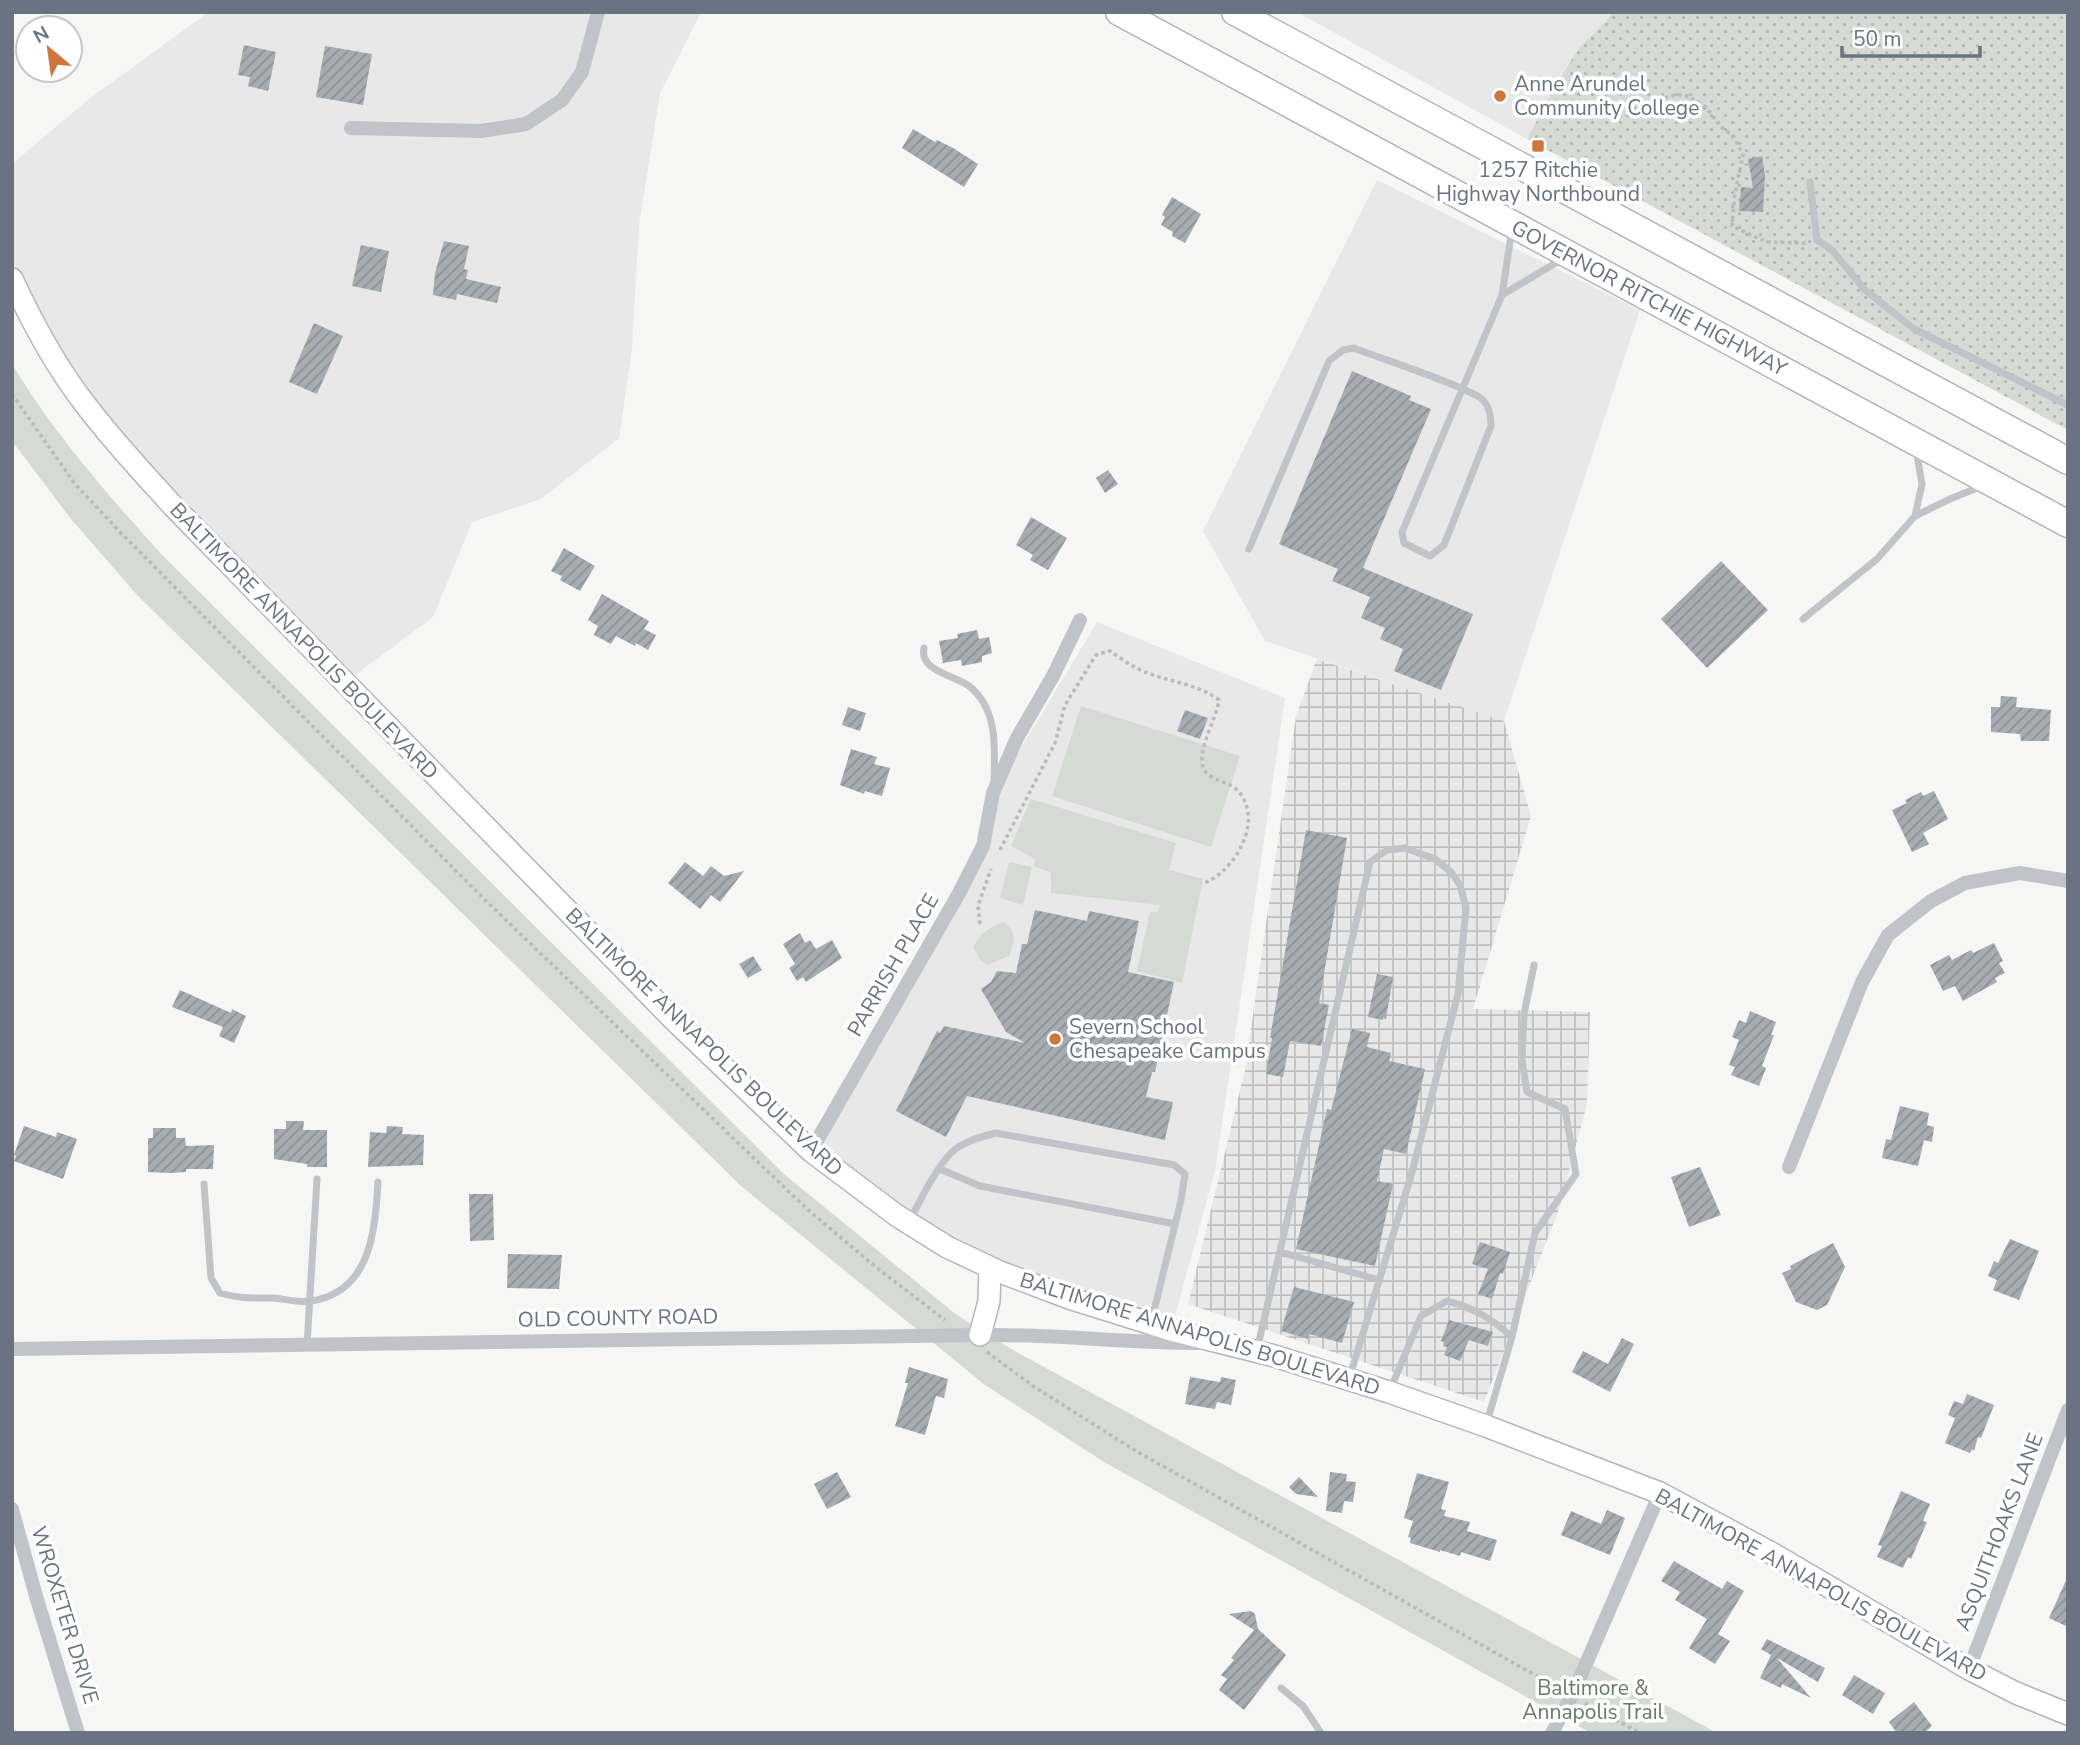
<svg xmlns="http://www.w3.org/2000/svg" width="2080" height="1745" font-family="'Nunito Sans',sans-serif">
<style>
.built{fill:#e7e8e7}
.industrial{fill:url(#industrial-grid)}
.grass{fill:url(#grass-dots)}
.green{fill:#d5dbd4}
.building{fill:url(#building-hatch)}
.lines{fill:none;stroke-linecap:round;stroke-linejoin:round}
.secondary-casing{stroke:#b3b6bb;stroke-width:24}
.highway-casing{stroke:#b2b4b8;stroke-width:29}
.path{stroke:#b8babd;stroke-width:3.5;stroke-dasharray:3.5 3.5;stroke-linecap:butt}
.lane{stroke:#c0c3c7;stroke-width:7}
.street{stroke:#c0c3c7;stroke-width:14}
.secondary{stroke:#fff;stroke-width:21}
.highway{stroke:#fff;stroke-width:26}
.poi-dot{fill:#d0763b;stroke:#fff;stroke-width:2.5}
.labels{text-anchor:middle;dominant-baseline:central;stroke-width:7;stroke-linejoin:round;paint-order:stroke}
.poi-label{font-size:21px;fill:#697382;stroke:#fff;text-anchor:start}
.street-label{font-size:21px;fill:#697382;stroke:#fff}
.park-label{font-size:21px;fill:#687a67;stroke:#fff}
</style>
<defs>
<pattern id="industrial-grid" width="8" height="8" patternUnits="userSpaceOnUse" patternTransform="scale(1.75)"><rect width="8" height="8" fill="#e7e8e7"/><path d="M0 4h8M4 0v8" fill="none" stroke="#bfc0c1"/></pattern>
<pattern id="grass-dots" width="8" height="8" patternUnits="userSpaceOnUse" patternTransform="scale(1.75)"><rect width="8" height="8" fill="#d5dbd4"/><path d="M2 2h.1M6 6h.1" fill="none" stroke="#b1b6b1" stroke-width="1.8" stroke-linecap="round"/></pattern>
<pattern id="building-hatch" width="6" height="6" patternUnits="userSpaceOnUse" patternTransform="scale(1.75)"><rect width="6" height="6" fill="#a7acb3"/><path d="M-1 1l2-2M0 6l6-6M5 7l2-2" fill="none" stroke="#8c9097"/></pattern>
</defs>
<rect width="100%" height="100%" fill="#f6f7f4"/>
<path class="built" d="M209,12H701L660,93L639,225L632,349L619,438L541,499L472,522L433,617L346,682L120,447L12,279V164L90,98Z
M1297,12H1613L1605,25L1592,34L1577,52L1527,139Z
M1377,180L1640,310L1504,721L1265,641L1203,531Z
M1097,622L1285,698L1215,1171L1171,1330L1000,1272L811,1151L983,846L994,793Z"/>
<path class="industrial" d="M1317,659L1504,721L1531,816L1473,1009L1590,1012L1587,1104L1559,1209L1484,1402L1188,1304L1245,1070L1296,716Z"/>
<path class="grass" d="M1613,12H2068V430L1527,139C1543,110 1558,80 1576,53C1587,36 1603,28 1613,12Z"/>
<path class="green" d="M12,364C54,434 108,495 162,555L785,1175L957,1315L1013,1350L1717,1733H1591L1104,1462L985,1385L741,1186L138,596L71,519L12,441Z
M1081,706L1240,756L1211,847L1052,796Z
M1031,799L1176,843L1169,870L1203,879L1182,983L1137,971L1150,912H1158L1160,905L1051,893V873L1034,866L1035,859L1011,846Z
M1009,862L1032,867L1023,905L1000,898Z
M1004,922C1017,932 1015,940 1009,956L988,965L980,960L973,947C979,935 991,925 1004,922Z"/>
<path class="building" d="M244,45L276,52L268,91L248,86L250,77L238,75Z
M325,46L372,54L363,105L316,97Z
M913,129L935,142L937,140L953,148L978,164L964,187L902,148Z
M1762,156L1765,175L1763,212L1739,211L1741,187L1753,188L1748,159Z
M1172,197L1201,214L1185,243L1172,236L1173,232L1161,225L1165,217L1162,215Z
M444,241L469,246L464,269L468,270L466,279L501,287L497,303L457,294L456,300L433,295L435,273Z
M361,245L389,251L381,292L352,286Z
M314,323L343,336L317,394L289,382Z
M1352,371L1411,396L1409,400L1431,409L1363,568L1473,614L1441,690L1394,671L1403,649L1380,639L1385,628L1361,618L1370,597L1332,581L1338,569L1279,544Z
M1108,470L1118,484L1105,493L1096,478Z
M1031,517L1067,538L1048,570L1030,560L1033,555L1016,545Z
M564,548L595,566L580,591L560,580L562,576L551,571Z
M1721,561L1768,610L1707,668L1661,619Z
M602,594L649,621L644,629L656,635L648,650L636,643L635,646L616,636L611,644L594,635L598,626L588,620Z
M977,630L979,639L989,637L992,653L982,656V662L962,666L961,660L943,663L939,641L958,638L957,634Z
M2001,696L2017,697L2016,707L2051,710L2049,741H2021L2020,734L1991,732V707H2000Z
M848,707L866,713L860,731L842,725Z
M1185,710L1208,718L1200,739L1177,731Z
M851,749L877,757L874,764L890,768L882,796L865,791L864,794L840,785Z
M1934,791L1948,819L1923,833L1929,844L1912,852L1892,810L1907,803L1905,800L1921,792L1923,796Z
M1306,830L1347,838L1319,1003L1329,1005L1321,1046L1290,1041L1283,1077L1266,1074L1272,1038H1270Z
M685,862L703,876L711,866L724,876L744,871L720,902L711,895L700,909L668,883Z
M1035,910L1087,921L1089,911L1139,921L1128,972L1174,982L1155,1072H1152L1146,1097L1173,1102L1165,1140L967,1096L946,1137L896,1111L937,1031L940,1033L944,1026L1025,1043L1006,1032L981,989L991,982L997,971L1016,973L1022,944H1027Z
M800,933L805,943L810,940L816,949L832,940L842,958L806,982L803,977L797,981L789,968L795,964L783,944Z
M1994,943L2003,961L1999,963L2005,973L1995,978L1997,982L1963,1001L1955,986L1943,991L1930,965L1949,955L1952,960L1971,950L1973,953Z
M753,956L762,970L748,978L739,964Z
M1377,974L1393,977L1386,1019L1383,1018V1020L1368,1017Z
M180,990L231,1013L232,1009L246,1016L234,1043L219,1036L223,1027L172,1007Z
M1750,1011L1776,1022L1771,1035H1774L1762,1066L1766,1068L1759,1086L1731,1075L1735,1067L1729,1065L1739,1040L1732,1037L1739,1020L1746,1023Z
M1352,1029L1370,1033L1367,1047L1391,1053L1389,1061L1425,1069L1406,1154L1384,1149L1377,1181L1393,1184L1375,1266L1296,1249L1327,1109L1331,1110Z
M1900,1106L1929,1113L1927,1125L1934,1127L1932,1142L1924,1140L1918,1166L1882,1158L1886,1139L1891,1140Z
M286,1121H304L303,1130H327V1167H307V1164L274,1159V1129H286Z
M24,1126L56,1137L57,1132L77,1139L63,1179L14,1161L16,1156L14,1155Z
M387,1126L403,1127L402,1134L424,1135L423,1165L368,1167L370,1132L386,1133Z
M153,1128H176V1138H185L186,1146L214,1145L213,1169H186V1172L169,1173L148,1172V1138H153Z
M1700,1167L1721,1215L1689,1227L1671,1177Z
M469,1194H493L494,1240L470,1241Z
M2010,1239L2039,1251L2019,1300L1993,1290L1997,1280L1988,1276L1994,1261L1998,1263Z
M1480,1242L1510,1252L1503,1274L1500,1273L1492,1299L1478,1294L1488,1269L1472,1264Z
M1833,1243L1845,1267L1827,1305L1817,1310L1796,1302L1782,1273L1791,1269L1790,1266Z
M508,1254L562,1255L559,1289L507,1288Z
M1294,1287L1354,1302L1342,1343L1309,1334L1308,1339L1281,1331Z
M1449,1320L1493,1332L1488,1346L1469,1340L1460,1361L1444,1355L1447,1347L1443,1346L1444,1342L1441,1341Z
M1622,1338L1634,1344L1610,1392L1572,1372L1583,1351L1608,1364Z
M909,1367L948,1379L944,1398L936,1396L925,1435L895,1426L908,1383H905Z
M1190,1377L1220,1382L1221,1377L1236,1380L1231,1405L1217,1402L1215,1409L1185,1404Z
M1967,1394L1994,1405L1981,1438L1978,1437L1974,1451L1972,1449L1970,1453L1945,1443L1955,1418L1948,1415L1954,1401L1963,1404Z
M837,1472L851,1497L827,1509L814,1484Z
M1330,1472L1347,1474L1346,1481L1356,1482L1353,1502L1344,1501L1342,1513L1326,1511Z
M1417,1473L1449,1482L1441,1509L1446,1510L1444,1516L1470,1522L1467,1531L1497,1540L1490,1561L1461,1552L1460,1556L1440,1550V1552L1410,1543L1411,1538L1408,1537L1413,1521L1404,1518Z
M1299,1477L1318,1497L1296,1494L1289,1487Z
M1901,1491L1930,1504L1923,1521L1927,1522L1911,1559L1908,1557L1903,1568L1877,1557L1882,1546L1878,1545Z
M1607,1510L1625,1518L1610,1555L1561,1535L1571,1511L1601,1524Z
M1674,1561L1722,1589L1727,1581L1744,1591L1718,1634L1730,1641L1715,1664L1689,1648L1707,1619L1675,1600L1680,1592L1661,1581Z
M2068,1576V1627L2049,1618Z
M1251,1611L1255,1614L1258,1629L1286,1655L1244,1710L1219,1690L1227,1679L1221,1675L1234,1660L1231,1658L1254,1630L1229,1614Z
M1767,1639L1825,1668L1818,1682L1777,1658L1811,1698L1782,1684L1781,1688L1760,1678L1771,1655L1761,1649Z
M1854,1675L1885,1693L1873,1714L1842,1695Z
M1914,1702L1932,1726L1924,1733H1897L1889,1722Z"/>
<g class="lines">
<defs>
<path id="secondary" d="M12,279C32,322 56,367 85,404C112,440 143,473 173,506L674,1020L811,1151L896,1215L947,1247L1000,1272L1069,1298L1171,1330L1271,1355L1389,1392L1486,1426L1660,1493L1775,1555L1969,1669L2016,1693L2068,1714
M980,1335L989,1301L990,1268"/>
<path id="highway" d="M1119,12L2068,524
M1235,12L2068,461"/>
</defs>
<use href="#secondary" class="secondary-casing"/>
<use href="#highway" class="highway-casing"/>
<path class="path" d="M1651,101L1675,95H1685L1706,107L1720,126L1734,137L1743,155L1735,193L1732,226L1766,242L1806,243
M12,394L75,484L122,534L485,900L807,1209L877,1268L945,1320
M1000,850L1055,743L1065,705L1096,655L1110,651C1120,658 1131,666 1143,671C1167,682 1197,683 1219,700C1217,718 1197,749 1203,767C1209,782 1228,780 1238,791C1265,821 1234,873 1202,884
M980,924L978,906L991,869
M987,1352L1033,1386L1136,1451L1560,1689
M1585,1703L1640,1733"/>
<path class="lane" d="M1810,182L1817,240L1832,250L1864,289L1914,329L2068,405
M1502,295L1564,258
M1916,449L1922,484L1915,516L1950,499L1982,486
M1249,549L1329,361L1343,350L1354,348C1376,357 1472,388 1483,400C1490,407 1491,417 1491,426L1444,545L1430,556L1404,543L1402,532L1502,295L1512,229
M1803,619L1877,559L1915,516
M924,648C919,671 954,675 969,686C998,709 995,747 994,782
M940,1169L980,1186L1175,1224
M204,1184L211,1278L220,1293C241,1299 252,1298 273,1298C285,1299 299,1303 311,1301C371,1292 375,1231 378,1182
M909,1222C921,1199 933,1173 950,1154C961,1142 980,1137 996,1133L1174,1165L1185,1174L1181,1200L1151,1323
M1280,1252L1379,1280
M307,1345L317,1179
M1257,1350L1370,862L1387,850L1405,848L1435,859L1451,872L1460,885L1466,908L1458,994L1411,1176L1349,1379
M1391,1388L1421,1316L1447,1301C1474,1308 1491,1318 1512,1337
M1486,1425L1512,1337L1535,1233L1576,1174L1565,1109L1527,1092L1522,1060L1524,1014L1534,965
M1281,1688L1303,1706L1321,1733"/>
<path class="street" d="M351,128L481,131L526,124L562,100L582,72L598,12
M811,1151L958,895L983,846L993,793L1017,738L1053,676L1080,620
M1789,1167L1862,982L1888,935L1931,901L1965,883L2020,873L2068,881
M12,1349C335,1347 657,1337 980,1335C1053,1334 1127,1343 1200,1343
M12,1509L36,1596L78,1733
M1969,1669L2068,1410
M1552,1733L1572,1696L1660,1493"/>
<use href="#secondary" class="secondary"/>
<use href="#highway" class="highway"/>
</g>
<g class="poi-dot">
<circle cx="1500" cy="96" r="7"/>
<rect x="1531" y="139" width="14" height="14" rx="3.5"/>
<circle cx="1055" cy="1039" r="7"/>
</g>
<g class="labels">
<g class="poi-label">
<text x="1514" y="84">Anne Arundel<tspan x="1514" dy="24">Community College</tspan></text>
<text x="1538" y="170" text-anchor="middle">1257 Ritchie<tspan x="1538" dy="24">Highway Northbound</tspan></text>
<text x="1069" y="1027">Severn School<tspan x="1069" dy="24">Chesapeake Campus</tspan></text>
</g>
<g class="street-label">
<text transform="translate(1649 298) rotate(28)">GOVERNOR RITCHIE HIGHWAY</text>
<text transform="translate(304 641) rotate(46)">BALTIMORE ANNAPOLIS BOULEVARD</text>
<text transform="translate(893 965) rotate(-60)">PARRISH PLACE</text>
<text transform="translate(704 1042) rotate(44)">BALTIMORE ANNAPOLIS BOULEVARD</text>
<text transform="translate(618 1318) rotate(-1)">OLD COUNTY ROAD</text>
<text transform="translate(1200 1334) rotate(17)">BALTIMORE ANNAPOLIS BOULEVARD</text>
<text transform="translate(1999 1532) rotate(-69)">ASQUITHOAKS LANE</text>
<text transform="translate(1821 1585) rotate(29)">BALTIMORE ANNAPOLIS BOULEVARD</text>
<text transform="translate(65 1615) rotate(73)">WROXETER DRIVE</text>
</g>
<g class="park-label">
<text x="1593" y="1688">Baltimore &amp;<tspan x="1593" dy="24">Annapolis Trail</tspan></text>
</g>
</g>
<rect width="2080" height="1745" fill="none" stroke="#697382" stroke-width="28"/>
<g transform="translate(49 49) rotate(331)"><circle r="33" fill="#ffffff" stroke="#c3c7cd" stroke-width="2"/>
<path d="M0-5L12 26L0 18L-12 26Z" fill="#d0763b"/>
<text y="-10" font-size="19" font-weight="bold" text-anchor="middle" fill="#697382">N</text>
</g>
<path d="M1842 46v10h138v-10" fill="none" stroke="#697382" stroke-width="3.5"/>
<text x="1853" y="46" font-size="21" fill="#697382" stroke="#ffffff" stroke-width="5" paint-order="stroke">50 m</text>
</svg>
